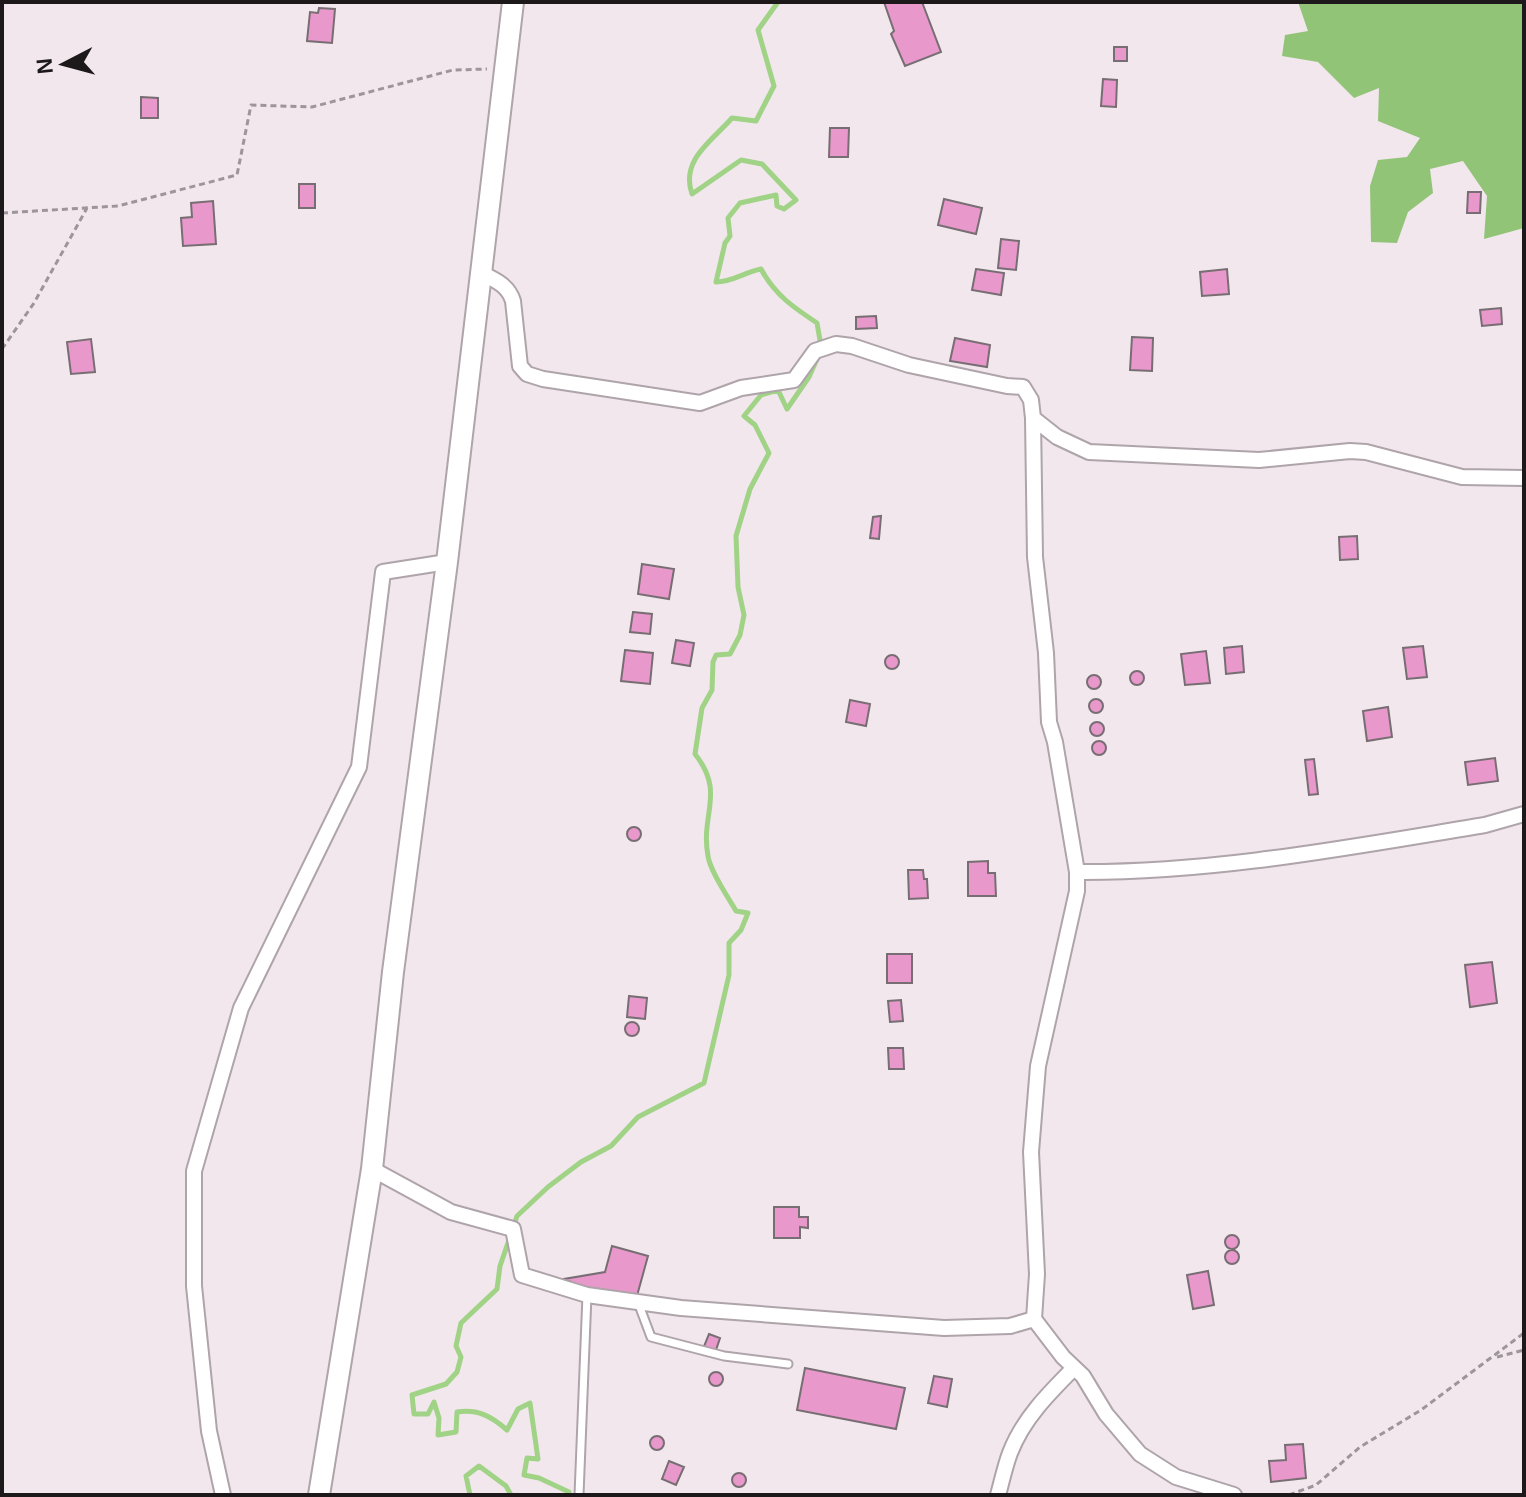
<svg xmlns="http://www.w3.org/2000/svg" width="1526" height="1497" font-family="Helvetica,sans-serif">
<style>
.forest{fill:#92c478}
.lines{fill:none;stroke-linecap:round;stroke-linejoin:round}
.stream{stroke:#a0d386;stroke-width:5}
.building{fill:#e998cb;stroke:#776e73;stroke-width:2}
.lane-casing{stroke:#aea4aa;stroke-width:11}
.street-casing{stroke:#aea4aa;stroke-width:18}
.secondary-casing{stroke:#aea4aa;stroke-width:24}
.path{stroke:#9d9599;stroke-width:3;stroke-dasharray:6 4;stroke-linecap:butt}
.lane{stroke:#fff;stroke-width:7}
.street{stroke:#fff;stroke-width:14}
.secondary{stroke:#fff;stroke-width:20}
</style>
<rect width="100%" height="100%" fill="#f2e7ed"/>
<path class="forest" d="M1298,2H1524V228L1484,239L1487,196L1463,161L1430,169L1433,193L1408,212L1397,243L1371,242L1370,186L1378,160L1407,157L1420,138L1378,121L1379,88L1354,98L1318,62L1282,56L1285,35L1308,31Z"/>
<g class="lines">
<path class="stream" d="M778,2L758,30L774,86L756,121L732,118C712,141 680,160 692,194L741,160L762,164L796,200L784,209L777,206L776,195L740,203L728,218L730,236L725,243L716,282C733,282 745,272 761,269C775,295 793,307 817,323L821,346
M513,1228L517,1216L548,1187L581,1162L611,1146L638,1117L704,1083L729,975V943L741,930L748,913L736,911C728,897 710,871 708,856C700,814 726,793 695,754L702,708L712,690L713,662L716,655L730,654L740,635L744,615L738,587L736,536L750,489L769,453L755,425L744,416L761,395L778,390L787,409L809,377L817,359
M510,1237L500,1266L497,1289L461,1323L456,1346L461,1357L457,1372L446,1384L412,1395L414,1414H428L434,1402L439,1418L438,1435L456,1432L457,1412C478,1409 491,1416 507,1430L518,1409L530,1403L538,1459L527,1458L524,1475L539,1478L569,1492L568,1495
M470,1495L466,1476L479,1466L506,1486L511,1495"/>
</g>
<path class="building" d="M884,2H922L941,52L905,66L891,34L894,31Z
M319,8L335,9L332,43L307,41L310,12L318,13Z
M1114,47H1127V61H1114Z
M1103,79L1117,80L1116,107L1101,106Z
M141,97L158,98V118H141Z
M830,128H849L848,157H829Z
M299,184H315V208H299Z
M1468,192H1481L1480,213H1467Z
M944,199L982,208L976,234L938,225Z
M213,201L216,244L183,246L181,218L192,217L191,203Z
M1001,239L1019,241L1016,270L998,268Z
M976,269L1004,273L1001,295L972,290Z
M1227,269L1229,294L1202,296L1200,272Z
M1501,308L1502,324L1482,326L1480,310Z
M876,316L877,328L856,329V317Z
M1132,337L1153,338L1152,371L1130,370Z
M955,338L990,345L987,367L950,361Z
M91,339L95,372L71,374L67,342Z
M881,516L879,539L870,538L873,517Z
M1357,536L1358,559L1340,560L1339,537Z
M642,564L674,569L669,599L638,594Z
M633,612L652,614L650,634L630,632Z
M676,640L694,643L690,666L672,663Z
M1242,646L1244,672L1226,674L1224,648Z
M1423,646L1427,677L1407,679L1403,648Z
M625,650L653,653L650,684L621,681Z
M1206,651L1210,683L1185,685L1181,654Z
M885 662a7 7 0 1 1 14 0a7 7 0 1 1-14 0Z
M1130 678a7 7 0 1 1 14 0a7 7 0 1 1-14 0Z
M1087 682a7 7 0 1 1 14 0a7 7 0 1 1-14 0Z
M1089 706a7 7 0 1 1 14 0a7 7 0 1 1-14 0Z
M850,700L870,704L866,726L846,722Z
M1388,707L1392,737L1367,741L1363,711Z
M1090 729a7 7 0 1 1 14 0a7 7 0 1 1-14 0Z
M1092 748a7 7 0 1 1 14 0a7 7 0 1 1-14 0Z
M1495,758L1498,781L1468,785L1465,762Z
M1314,759L1318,794L1309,795L1305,760Z
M627 834a7 7 0 1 1 14 0a7 7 0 1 1-14 0Z
M988,861V873H995L996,896H968V862Z
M908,870H923L924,879H927L928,898L909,899Z
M887,954H912V983H887Z
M1492,962L1497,1003L1470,1007L1465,965Z
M629,996L647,998L645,1019L627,1017Z
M901,1000L903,1021L890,1022L888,1001Z
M625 1029a7 7 0 1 1 14 0a7 7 0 1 1-14 0Z
M888,1048H903L904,1069H889Z
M774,1207H799V1217H808V1228L800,1227V1238H774Z
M1225 1242a7 7 0 1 1 14 0a7 7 0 1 1-14 0Z
M612,1246L648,1256L635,1303L599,1294L564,1279L605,1272Z
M1225 1257a7 7 0 1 1 14 0a7 7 0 1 1-14 0Z
M1208,1271L1214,1305L1193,1309L1187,1275Z
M709,1334L720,1338L715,1353L703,1349Z
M805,1368L905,1388L896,1429L797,1410Z
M709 1379a7 7 0 1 1 14 0a7 7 0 1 1-14 0Z
M934,1376L952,1379L947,1407L928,1403Z
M650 1443a7 7 0 1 1 14 0a7 7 0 1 1-14 0Z
M1303,1444L1306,1478L1271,1482L1269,1461L1286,1460L1285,1445Z
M669,1461L684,1467L676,1485L662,1479Z
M732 1480a7 7 0 1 1 14 0a7 7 0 1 1-14 0Z"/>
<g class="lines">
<defs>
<path id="lane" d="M639,1305L651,1337L724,1356L788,1364
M579,1495L587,1295"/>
<path id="street" d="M481,273C495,280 508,285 513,301L520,366L527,374L543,379L700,403L741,388L794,380L815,351L836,344L852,346L909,365L1007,386L1023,387L1031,400L1033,418L1035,557L1046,653L1049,722L1055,742L1077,872V891L1038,1066L1031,1152L1037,1274L1034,1319L1063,1357L1083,1376L1106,1414L1140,1454L1176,1477L1234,1495
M1033,418L1057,437L1089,452L1259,460L1350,451L1366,452L1462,477L1524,478
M1077,872C1214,873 1350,847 1485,825L1524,814
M372,1169L451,1212L513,1229L522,1275L587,1295L681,1308L944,1328L1010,1326L1034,1319
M223,1495L209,1431L194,1286V1171L241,1008L359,767L383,572L447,562
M998,1495C1002,1481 1005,1466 1010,1453C1023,1419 1049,1393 1074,1368"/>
<path id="secondary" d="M319,1495L372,1169L393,972L447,562L513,2"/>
</defs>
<use href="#lane" class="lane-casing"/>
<use href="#street" class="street-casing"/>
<use href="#secondary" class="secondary-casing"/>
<path class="path" d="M2,213L118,206L237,175L251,105L312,107L453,70L487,69
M2,349L34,303L87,208
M1497,1357L1524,1350
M1289,1495L1316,1485L1360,1447L1421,1410L1524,1333"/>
<use href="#lane" class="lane"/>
<use href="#street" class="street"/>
<use href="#secondary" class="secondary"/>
</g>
<rect width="1526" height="1497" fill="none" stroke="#1d191b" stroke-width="8"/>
<g transform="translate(64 64) rotate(264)" stroke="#f2e7ed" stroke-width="6" paint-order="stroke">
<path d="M0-6L14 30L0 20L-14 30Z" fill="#1d191b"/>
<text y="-12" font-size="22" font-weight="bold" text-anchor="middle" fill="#1d191b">N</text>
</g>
</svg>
